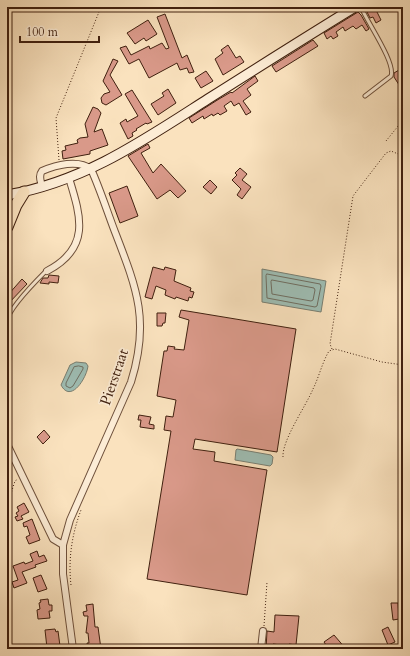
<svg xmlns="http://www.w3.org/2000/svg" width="410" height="656" font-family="Cardo,serif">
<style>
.water{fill:#9ebdb3;stroke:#787e71}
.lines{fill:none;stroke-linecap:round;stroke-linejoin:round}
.shore{stroke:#6f6e61;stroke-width:1}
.building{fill:#d99989;stroke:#40200f}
.lane-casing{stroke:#6e503b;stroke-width:5}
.street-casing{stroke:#6e503b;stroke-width:8}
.secondary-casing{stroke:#40200f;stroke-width:11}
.highway-casing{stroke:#40200f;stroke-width:13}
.path{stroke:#40200f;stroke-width:1;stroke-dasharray:1 2;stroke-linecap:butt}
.lane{stroke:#fcecd5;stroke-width:3}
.street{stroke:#fcecd5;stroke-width:6}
.secondary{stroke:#fcecd5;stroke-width:9}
.highway{stroke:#fae2be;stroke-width:11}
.labels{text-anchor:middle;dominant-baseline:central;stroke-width:3.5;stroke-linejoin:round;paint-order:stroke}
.street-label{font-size:15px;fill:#40200f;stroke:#fcecd5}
</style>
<rect width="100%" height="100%" fill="#fae2be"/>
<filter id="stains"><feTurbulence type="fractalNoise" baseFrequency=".005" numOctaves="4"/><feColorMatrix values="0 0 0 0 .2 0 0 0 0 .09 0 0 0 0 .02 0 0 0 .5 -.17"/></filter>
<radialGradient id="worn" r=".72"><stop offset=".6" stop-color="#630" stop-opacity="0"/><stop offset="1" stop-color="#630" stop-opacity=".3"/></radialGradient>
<path class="water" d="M262,269L326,281L321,312L262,302Z
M76,362L86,363L88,366C87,377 71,404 61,385L70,365Z
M237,449L271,455L273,457L272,464L270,466L235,460L236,450Z"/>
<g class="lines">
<path class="shore" d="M267,274L320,284L321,286L317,306L315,307L267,298L266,276Z
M272,280L314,288L315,290L313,300L311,301L272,294L271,282Z
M79,366L83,367V369L73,386L70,388L66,386V383L74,367Z"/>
</g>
<path class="building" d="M375,8L381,20L376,23L373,17L370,18L367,12Z
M358,12L361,15L369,29L366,31L362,25L356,29L353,26L345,31L343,27L336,32L338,36L333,39L331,36L327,39L324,33Z
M165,14L182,58L187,55L194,72L189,73L187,68L180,70L177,63L149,78L139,59L129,64L120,48L126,46L131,55L149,46L150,49L162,43L166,49L169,48L157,17Z
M148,20L157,34L146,41L144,38L135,44L127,33Z
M313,40L318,46L276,72L272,66Z
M228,45L236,58L240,56L244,62L223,75L215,59L223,53L221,50Z
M113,59L118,61L110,75L122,95L106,105L102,103L101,98L104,94L110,92L103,81Z
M399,70L403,76V91L394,77V73Z
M206,71L213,81L201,88L195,78Z
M255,76L258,81L247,89L251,95L243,101L251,112L246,115L239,103L234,106L231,101L224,106L227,111L220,115L218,113L213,116L212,114L204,119L203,116L192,123L189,118L219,99L231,92L232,93Z
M168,89L176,103L158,115L151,104L164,96L162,93Z
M132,90L152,122L147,124L146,123L136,129L137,130L132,133L133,136L128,139L120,123L126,119L127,122L138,116L125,94Z
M93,107L98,109L101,113L94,132L102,129L108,145L90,151V154L63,159L62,151L66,150L65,146L78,143L77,140L80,138L88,137L85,124Z
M148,144L150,148L141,153L153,173L161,164L186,191L178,198L170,190L157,199L128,156Z
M240,168L247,174L242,180L251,187L242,199L237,195L241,189L232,180L237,175L235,173Z
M210,180L217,187L211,194L203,187Z
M127,186L138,216L120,223L109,193Z
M153,267L164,270L165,267L176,270L174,281L191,288L190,291L194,292L192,298L189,297L188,301L176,297L175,299L165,295L166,290L156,286L152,299L145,297Z
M49,275L59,276L58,283L49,282V284L40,283L43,278H48Z
M22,279L27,284L7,305V296Z
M181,310L296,329L277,452L195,439L193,449L215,452L214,461L267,470L247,595L147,579L171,431L164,430L166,416L173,417L176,400L157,396L164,351H167L168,346L175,347L174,349L184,350L189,320L179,317Z
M157,313H166L165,323H163L162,326H157Z
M139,415L151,417L149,424L154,425V429L140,427L141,420H138Z
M44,430L50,437L43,444L37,437Z
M24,503L29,512L21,516L23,519L17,521L15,517L18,516L16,513L19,511L17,507Z
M32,519L40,540L29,544L26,537L30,535L27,526L24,527L23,523Z
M37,551L39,557L44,555L47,561L35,565L36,567L22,572L27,583L14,588L12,582L18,580L13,566L24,562L25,564L33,561L30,554Z
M41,575L47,589L38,592L33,578Z
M48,599L49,605H52V611H49L50,618L38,619L37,610L40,609L39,603L41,602L40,600Z
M391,603H398L399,619L393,620Z
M93,604L95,627H98L101,649H88L87,643H89L88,633H86L88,616H84L83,612L87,611L86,605Z
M275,615L299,616L296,645L289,644V646L273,644V649H266L267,631L274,632Z
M388,627L395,642L388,645L382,630Z
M55,629L56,632L58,631L60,646L47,648L45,630Z
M334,635L346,649H321L326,645L324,642Z"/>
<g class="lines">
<defs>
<path id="lane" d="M361,7C367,22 396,63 391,76L365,96
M7,321C9,308 36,281 46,271"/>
<path id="street" d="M42,187C41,181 38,176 42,171C56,165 78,159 91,169C100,189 107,211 115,232C137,289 150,321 131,382L70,520L63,545V574L73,649
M47,271C91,248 81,217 69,178
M7,444L53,539L63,545
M261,649L263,631"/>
<path id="secondary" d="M7,195C84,182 144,140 208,99C257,68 306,37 355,7"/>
<path id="highway" d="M7,227L16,205L24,192"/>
</defs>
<use href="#lane" class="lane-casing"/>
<use href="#street" class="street-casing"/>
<use href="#secondary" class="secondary-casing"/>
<use href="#highway" class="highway-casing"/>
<path class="path" d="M386,141L403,120
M59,160L56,118L101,7
M332,349L330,344L353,196L386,153L391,151L403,156
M283,457C282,440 306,406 313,389C319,377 322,363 329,351L335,349L382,362L403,365
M7,506L15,481L18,479
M71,585C68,559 72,534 81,510
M264,626L267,582"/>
<use href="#lane" class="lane"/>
<use href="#street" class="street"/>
<use href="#secondary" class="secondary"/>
<use href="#highway" class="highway"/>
</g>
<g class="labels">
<g class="street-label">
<text transform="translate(114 377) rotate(-71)">Pierstraat</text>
</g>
</g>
<rect width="410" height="656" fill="none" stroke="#fae2be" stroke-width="24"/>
<rect x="8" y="8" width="394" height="640" fill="none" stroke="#40200f" stroke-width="2"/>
<rect x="12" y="12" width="386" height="632" fill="none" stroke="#40200f"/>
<path d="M20 36v6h79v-6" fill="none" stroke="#40200f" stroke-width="2"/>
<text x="26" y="36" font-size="12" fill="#40200f" stroke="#fcecd5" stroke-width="3" paint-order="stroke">100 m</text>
<rect width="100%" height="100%" filter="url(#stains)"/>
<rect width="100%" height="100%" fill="url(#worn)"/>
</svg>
